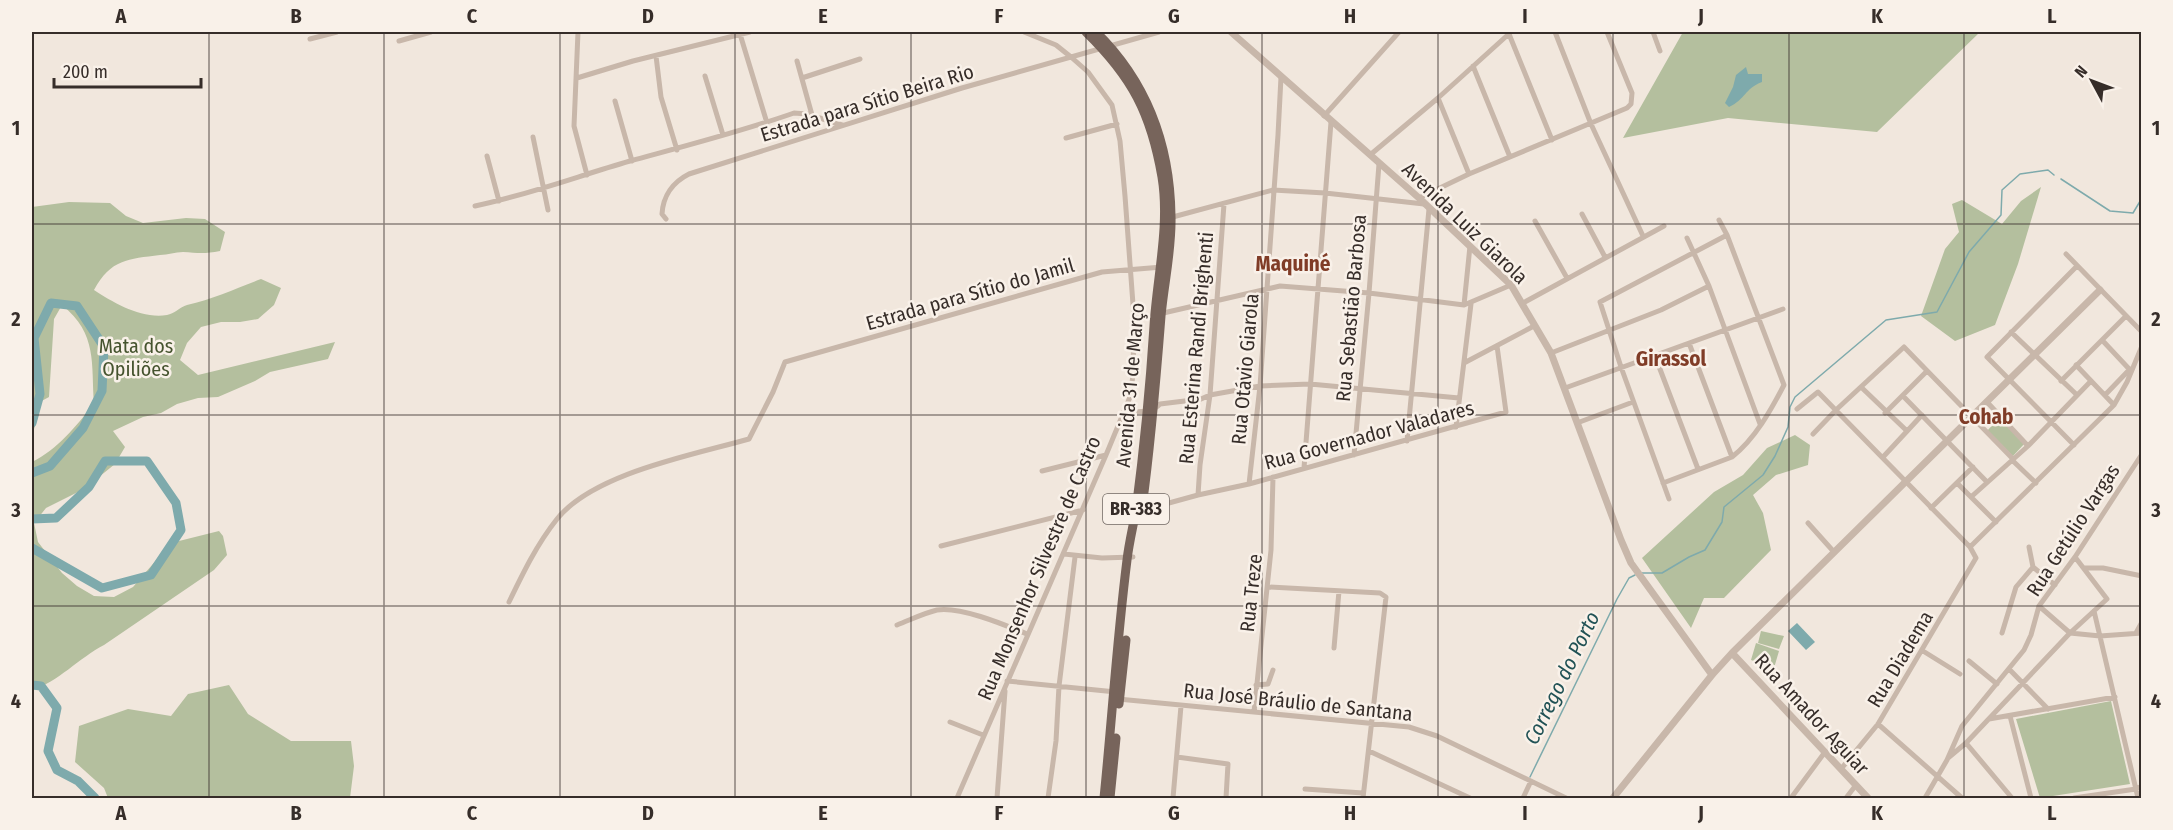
<svg xmlns="http://www.w3.org/2000/svg" width="2173" height="830" font-family="'Fira Sans Condensed',sans-serif">
<style>
.green{fill:#b4bf9e}
.water{fill:#7eaaac}
.lines{fill:none;stroke-linecap:round;stroke-linejoin:round}
.stream{stroke:#7eaaac;stroke-width:1.5}
.river{stroke:#7eaaac;stroke-width:9}
.minor{stroke:#c8b7aa;stroke-width:5}
.tertiary{stroke:#c8b7aa;stroke-width:7}
.primary{stroke:#77645b;stroke-width:9}
.grid{fill:none;stroke:#362d29;stroke-width:1.5;stroke-opacity:0.55}
.labels{text-anchor:middle;dominant-baseline:central;stroke-width:5;stroke-linejoin:round;paint-order:stroke}
.shield{fill:#f9f1e9;stroke:#706863;stroke-width:1.5}
.shield-label{font-size:18px;font-weight:bold;fill:#362d29}
.street-label{font-size:20px;fill:#362d29;stroke:#f9f1e9}
.park-label{font-size:20px;fill:#45532e;stroke:#f9f1e9}
.neighbourhood-label{font-size:21px;font-weight:bold;fill:#803c27;stroke:#f9f1e9}
.water-label{font-size:21px;font-style:italic;fill:#215255;stroke:#f9f1e9}
.neatline{fill:none;stroke:#362d29;stroke-width:2}
.grid-label{font-size:20px;text-anchor:middle;font-weight:bold;fill:#362d29}
</style>
<rect width="100%" height="100%" fill="#f1e7dd"/>
<path class="green" d="M1683,32H1980L1877,132L1728,118L1623,138Z
M2041,187L2018,264L1995,325L1955,341L1921,316L1945,249L1959,232L1952,204L1962,200L2002,224L2021,201Z
M69,202L110,203L126,216L143,223L186,218L205,219L225,232L220,251C205,254 198,253 183,252C175,252 168,255 160,255C128,259 111,259 94,290C114,303 141,319 167,315C174,314 180,307 187,305C213,299 237,288 261,279L281,288L274,305L258,319L240,322H221L201,327L187,343L180,360L198,375L335,342L328,359L270,372L255,381L218,397L198,398L177,404L161,413L143,417L113,431L125,447L115,464L84,489L46,508L34,523L38,542L62,573L77,586L94,596L114,597L133,587L171,543L219,531L223,536L227,555L214,570L104,645C79,658 58,682 32,690V462C58,449 75,427 94,404C91,364 98,334 62,305L54,319L49,397L36,404L39,414L32,435V207Z
M1999,418L2025,443L2013,456L1987,431Z
M1795,435L1810,445L1808,465L1776,475L1753,495L1763,513L1771,550L1724,598H1704L1691,628L1642,558L1714,492L1743,475L1767,448Z
M1761,631L1784,636L1779,649L1758,643Z
M1756,643L1779,651L1774,668L1751,660Z
M229,685L248,714L291,741H351L354,766L350,798H108L104,788L75,762L79,726L128,709L171,716L188,694Z
M2111,701L2130,784L2040,798L2016,719Z"/>
<path class="water" d="M1746,67L1748,74H1762V82C1744,89 1746,99 1729,107L1725,103L1733,87L1736,75Z
M1797,623L1815,642L1806,650L1788,631Z"/>
<g class="lines">
<path class="stream" d="M2061,179L2110,211L2133,213L2142,198
M1641,573H1662L1689,557L1705,550L1722,522L1724,507L1763,475L1775,456L1788,427L1790,407L1795,397L1886,320L1937,312L1969,252L2001,215L2002,190L2020,174L2048,170L2054,175
M1530,777L1617,599L1629,578L1635,575"/>
<path class="river" d="M32,423L40,394L34,338L51,303L77,306L104,347L102,391L83,428L50,466L32,473
M32,519L56,518L89,487L105,461H147L176,503L181,530L151,575L102,588L32,548
M32,685L41,686L57,708L48,751L57,770L78,781L95,798"/>
<path class="minor" d="M578,32L574,126L587,175
M1555,32L1591,124L1643,236
M1653,32L1660,51
M740,34L767,123
M1509,34L1552,140
M310,39L337,32
M399,41L431,32
M656,56L661,97L677,150
M797,61L812,115
M1473,66L1510,157
M705,76L723,135
M577,78L633,61L750,32
M802,78L860,59
M1438,98L1469,174
M615,101L632,161
M1324,116L1399,32
M533,137L548,210
M1066,138L1117,124
M1370,155L1438,98L1511,32
M487,156L499,201
M1419,198L1469,174L1627,108L1631,104L1632,93L1607,32
M475,206C528,195 578,176 630,161C685,146 740,132 794,113L807,114L842,125
M1582,214L1605,257
M1169,218L1273,190L1325,193L1424,204
M666,219L662,214C663,196 673,182 689,174L962,88L1159,32
M1535,221L1567,278
M1687,238L1709,286L1760,424
M2066,254L2142,332
M1523,303L1664,226
M1464,305L1470,246
M1159,314L1280,286L1369,293L1464,305L1511,285
M2011,332L2077,395
M2102,340L2131,371
M1689,343L1732,457
M1551,353L1661,310L1709,286
M1655,356L1698,469
M1464,363L1534,326
M2076,365L2114,405
M2061,381L2126,316
M1861,387L1907,431
M1565,388L1783,309
M2105,395L2130,369
M1903,396L1987,482
M1987,402L2028,446
M1797,409L1818,392L1970,547L1976,558L1878,724L1841,769
M1124,412C1137,411 1151,414 1160,404L1201,399L1210,395L1260,386L1310,384L1459,398
M1885,413L1927,371
M1577,423L1633,402
M1456,427L1471,304
M1813,434L1837,409L1904,347L2012,458L2013,461L2036,483
M1407,441L1429,209
M2074,445L1987,357L2077,266
M1354,455L1369,293L1379,164
M1884,456L1922,415
M1304,468L1331,122
M1042,471L1106,455
M1663,483L1732,457C1755,439 1771,410 1784,385L1727,235L1719,220
M1957,483L1996,522
M1249,484L1260,386L1278,135L1281,77
M1198,495L1200,465L1210,395L1224,204
M1971,497L2028,446L2091,381
M1669,499L1621,367L1600,302L1727,235
M1931,508L1973,467
M1140,511L1198,495L1249,484L1506,412L1497,346
M1808,523L1834,552
M941,546L1083,510
M1970,547L2114,405L2127,382L2142,346
M2029,547L2033,567
M1064,554L1102,558L1133,557
M2084,568H2103L2142,576
M1268,587L1380,593L1386,597L1363,798
M509,602C523,573 537,544 557,519C594,473 693,455 749,439L773,392L785,362L1102,272L1162,267
M2039,606L2070,633L2100,636L2142,633
M2094,611L2138,798
M897,625C910,620 924,613 937,610C960,606 1005,625 1027,634
M2002,633L2016,587L2033,567L2055,585
M2136,633L2142,622
M1334,648L1339,591
M1923,651L1960,674
M1969,661L1997,684
M2009,669L2048,709
M1007,681L1116,692
M1256,685L1268,684L1273,670
M1118,699L1409,727L1437,736L1566,798
M1254,712L1271,550L1273,477
M2010,716L2031,798
M1989,719L2115,697
M950,722L983,735
M1878,724L1962,798
M1966,743L2012,798
M1369,751L1470,798
M1177,757L1228,764L1226,798
M1948,758L1966,743L2070,633L2107,599L2075,557
M1305,789L1363,793
M957,798L1106,455L1130,397L1133,375L1134,318L1125,196L1120,141L1112,105L1088,72L1071,57L1056,45L1024,32
M997,798L1005,691
M1048,798L1056,741L1059,686L1075,557
M1173,798L1181,706
M1523,798L1531,781
M1791,798L1825,752
M1846,798L1856,785
M1925,798L1947,760L1962,726L2024,650L2031,635L2039,606L2075,557L2142,454
M2074,798L2136,789L2142,786"/>
<path class="tertiary" d="M1231,32L1419,198L1511,285L1551,353L1621,540L1631,563L1712,675
M1732,653L1868,798
M1613,798L1712,675L1732,653L2100,290"/>
<path class="primary" d="M1086,32C1132,77 1151,113 1162,177C1170,226 1157,277 1154,326C1150,388 1144,449 1136,510C1133,527 1129,543 1127,560C1117,639 1112,719 1104,798
M1096,32C1147,82 1170,144 1171,216C1172,249 1164,283 1161,316C1156,380 1151,443 1142,507
M1119,704L1126,640
M1110,798L1116,738"/>
</g>
<path class="grid" d="M209,32V798M384,32V798M560,32V798M735,32V798M911,32V798M1086,32V798M1262,32V798M1438,32V798M1613,32V798M1789,32V798M1964,32V798M32,224H2142M32,415H2142M32,606H2142"/>
<g class="labels">
<rect class="shield" x="1103" y="494" width="66" height="30" rx="4.5"/>
<g class="shield-label">
<text x="1136" y="509">BR-383</text>
</g>
<g class="street-label">
<text transform="translate(867 103) rotate(-17)">Estrada para Sítio Beira Rio</text>
<text transform="translate(1465 223) rotate(44)">Avenida Luiz Giarola</text>
<text transform="translate(970 294) rotate(-16)">Estrada para Sítio do Jamil</text>
<text transform="translate(1351 308) rotate(-85)">Rua Sebastião Barbosa</text>
<text transform="translate(1196 348) rotate(-85)">Rua Esterina Randi Brighenti</text>
<text transform="translate(1245 369) rotate(-85)">Rua Otávio Giarola</text>
<text transform="translate(1130 385) rotate(-85)">Avenida 31 de Março</text>
<text transform="translate(1369 435) rotate(-15)">Rua Governador Valadares</text>
<text transform="translate(2073 530) rotate(-57)">Rua Getúlio Vargas</text>
<text transform="translate(1039 568) rotate(-67)">Rua Monsenhor Silvestre de Castro</text>
<text transform="translate(1251 593) rotate(-84)">Rua Treze</text>
<text transform="translate(1900 659) rotate(-59)">Rua Diadema</text>
<text transform="translate(1298 702) rotate(6)">Rua José Bráulio de Santana</text>
<text transform="translate(1812 714) rotate(47)">Rua Amador Aguiar</text>
</g>
<g class="park-label">
<text x="136" y="346">Mata dos<tspan x="136" dy="23">Opiliões</tspan></text>
</g>
<g class="neighbourhood-label">
<text x="1293" y="264">Maquiné</text>
<text x="1671" y="359">Girassol</text>
<text x="1986" y="417">Cohab</text>
</g>
<g class="water-label">
<text transform="translate(1562 678) rotate(-64)">Corrego do Porto</text>
</g>
</g>
<rect width="2173" height="830" fill="none" stroke="#f9f1e9" stroke-width="66"/>
<g transform="translate(2092 81) rotate(311)" stroke="#f9f1e9" stroke-width="4.5" paint-order="stroke">
<path d="M0-4.5L10 22L0 15L-10 22Z" fill="#362d29"/>
<text y="-9" font-size="16" font-weight="bold" text-anchor="middle" fill="#362d29">N</text>
</g>
<path d="M54 78v9h147v-9" fill="none" stroke="#362d29" stroke-width="3"/>
<text x="63" y="78" font-size="18" fill="#362d29" stroke="#f9f1e9" stroke-width="4.5" paint-order="stroke">200 m</text>
<rect x="33" y="33" width="2107" height="764" class="neatline"/>
<g class="grid-label">
<text x="121" y="23">A</text>
<text x="296" y="23">B</text>
<text x="472" y="23">C</text>
<text x="648" y="23">D</text>
<text x="823" y="23">E</text>
<text x="999" y="23">F</text>
<text x="1174" y="23">G</text>
<text x="1350" y="23">H</text>
<text x="1525" y="23">I</text>
<text x="1701" y="23">J</text>
<text x="1877" y="23">K</text>
<text x="2052" y="23">L</text>
<text x="16" y="135">1</text>
<text x="2156" y="135">1</text>
<text x="16" y="326">2</text>
<text x="2156" y="326">2</text>
<text x="16" y="517">3</text>
<text x="2156" y="517">3</text>
<text x="16" y="708">4</text>
<text x="2156" y="708">4</text>
<text x="121" y="820">A</text>
<text x="296" y="820">B</text>
<text x="472" y="820">C</text>
<text x="648" y="820">D</text>
<text x="823" y="820">E</text>
<text x="999" y="820">F</text>
<text x="1174" y="820">G</text>
<text x="1350" y="820">H</text>
<text x="1525" y="820">I</text>
<text x="1701" y="820">J</text>
<text x="1877" y="820">K</text>
<text x="2052" y="820">L</text>
</g>
</svg>
